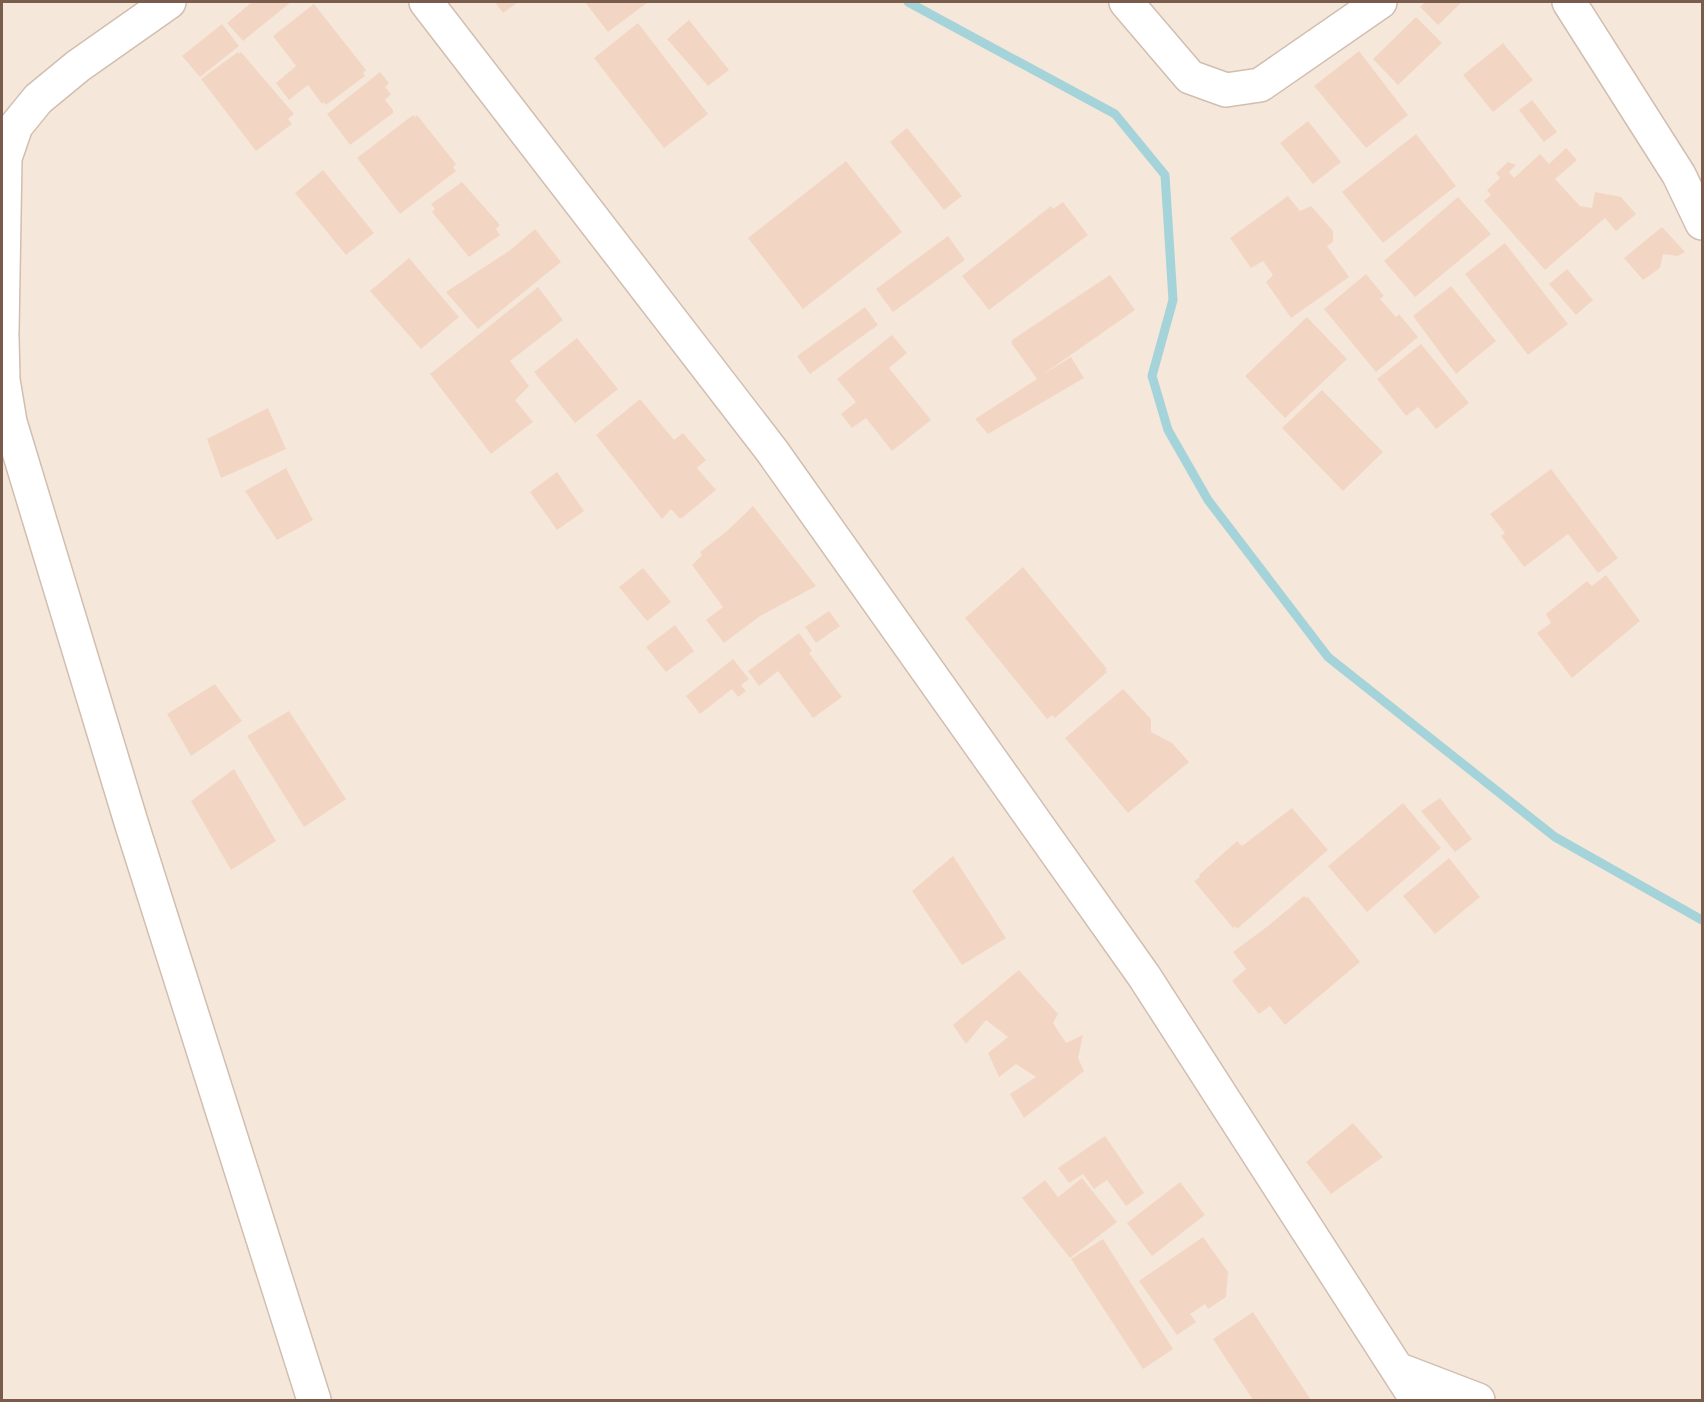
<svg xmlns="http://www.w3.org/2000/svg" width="1704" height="1402" font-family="Figtree,sans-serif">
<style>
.residential{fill:#f5e8da}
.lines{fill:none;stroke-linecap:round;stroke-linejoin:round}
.stream{stroke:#a5d3da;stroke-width:9}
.building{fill:#f3d5c3}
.minor-casing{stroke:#d1beb0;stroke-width:36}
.minor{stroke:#fff;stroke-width:33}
</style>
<rect width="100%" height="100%" fill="#fdf6ec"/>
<path class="residential" d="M2,2H1702V1400H2Z"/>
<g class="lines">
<path class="stream" d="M908,2L1115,114L1165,175L1173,300L1152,376L1168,430L1208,500L1328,657L1555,837L1702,920"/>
</g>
<path class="building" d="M252,2H291L243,41L227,23Z
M495,2H518L503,13Z
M585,2H648L608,32Z
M1425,2H1462L1438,25L1420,7Z
M314,4L366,70L363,73L365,76L326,105L324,102L322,104L308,85L289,100L276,83L296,66L273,36Z
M1416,17L1442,43L1398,85L1373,59Z
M689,20L729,70L708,86L667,39Z
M638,23L708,114L664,148L594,58Z
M222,24L239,46L200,77L182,56Z
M1503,43L1533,80L1493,112L1463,75Z
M1359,51L1408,115L1366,148L1314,86Z
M238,52L239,54L241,52L294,114L288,119L292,124L256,151L201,79Z
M380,72L389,83L385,87L391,94L385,100L393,110V113L350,145L327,114Z
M1532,100L1557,132L1544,142L1519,110Z
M413,115L415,117L417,115L456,164L453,167L456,171L400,214L357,158Z
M1308,121L1341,162L1313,184L1280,143Z
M907,128L962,196L944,210L890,142Z
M1416,134L1456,186L1383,243L1342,192Z
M1566,148L1577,160L1555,179L1580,206L1592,208L1595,192L1621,197L1636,214L1616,231L1605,218L1545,270L1484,201L1491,195L1487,190L1500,178L1496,173L1508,162L1516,165L1509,172L1514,178L1540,154L1549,164Z
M846,161L902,232L803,309L748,238Z
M323,170L374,233L346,255L295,193Z
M462,182L500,225L496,229L500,235L469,257L432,212L435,209L431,204Z
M1288,196L1300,211L1311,206L1333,231V242L1327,246L1349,277L1291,318L1266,282L1273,275L1263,261L1251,268L1230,238Z
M1458,197L1491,234L1415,297L1384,261Z
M1063,202L1088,235L989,310L962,276L1051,206L1053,209Z
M1662,227L1685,252L1678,256L1663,254L1660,268L1643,280L1624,258Z
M535,229L561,262L478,329L446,292L509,251Z
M948,236L965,260L893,312L876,289Z
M1505,243L1568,324L1528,355L1465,274Z
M409,258L459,317L421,349L370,291Z
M1567,269L1593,300L1576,315L1549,284Z
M1366,274L1384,296L1380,299L1396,317L1399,314L1418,337L1376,372L1324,309Z
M1110,275L1135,310L1042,375L1071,357L1084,378L988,434L975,419L1037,379L1012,344V340Z
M1451,286L1496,341L1456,374L1413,316Z
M538,287L563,320L510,361L529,386L515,400L533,422L491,454L430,374Z
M865,307L878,325L810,374L797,356Z
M1307,317L1347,359L1285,418L1245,376Z
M892,335L907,353L889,368L931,420L892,451L866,418L852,428L841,414L856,402L837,379Z
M577,338L618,389L575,423L534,372Z
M1421,344L1469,403L1436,429L1418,407L1406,416L1377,379Z
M1322,390L1383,452L1343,491L1282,428Z
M640,399L674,440L683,433L706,460L697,468L716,490L682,518H679L671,509L662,519L596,435Z
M268,408L286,449L221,478L207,439Z
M286,468L313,520L277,540L245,491Z
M1551,469L1618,558L1598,573L1568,534L1524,567L1501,536L1505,533L1490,514Z
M557,472L584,511L557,530L530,492Z
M753,506L816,586L760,616L724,643L706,620L723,607L692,565L702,555L700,552L727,531Z
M1023,567L1107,669L1105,670L1107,672L1055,718L1052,715L1047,719L965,618Z
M643,568L671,602L647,621L619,587Z
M1606,575L1640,621L1572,678L1537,633L1551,623L1546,614L1587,581L1592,586Z
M829,611L840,626L816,643L805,627Z
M675,625L694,651L666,672L646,647Z
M799,633L812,651L809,653L842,697L813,718L778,671L759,686L748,671Z
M733,659L749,679L741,685L746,691L738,697L732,689L700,714L686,696Z
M215,684L242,721L191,756L167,714Z
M1123,689L1151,719V732L1172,743L1189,762L1128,813L1065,738Z
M289,711L346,799L304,827L247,736Z
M234,769L276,841L231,870L191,801Z
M1440,798L1472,839L1455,852L1421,811Z
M1403,803L1441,848L1367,912L1328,866Z
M1292,808L1328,850L1237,929L1235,926L1233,928L1194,881L1200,877L1199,875L1237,841L1242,846Z
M953,856L1006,938L962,965L912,891Z
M1449,858L1480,897L1435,934L1403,896Z
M1304,896L1306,898L1308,897L1360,962L1285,1025L1270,1006L1259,1014L1232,981L1246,969L1233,952L1268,926Z
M1019,970L1058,1014L1053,1023L1066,1043L1083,1035L1078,1058L1084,1071L1024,1118L1010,1094L1036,1077L1016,1064L999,1077L988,1053L1008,1037L986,1020L966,1044L953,1025Z
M1353,1123L1383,1157L1331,1194L1306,1162Z
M1105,1136L1144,1193L1126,1206L1107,1180L1094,1189L1083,1174L1069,1183L1058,1168Z
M1082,1178L1117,1222L1070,1258L1022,1198L1045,1180L1058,1197Z
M1180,1182L1205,1215L1152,1256L1127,1223Z
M1203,1237L1228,1272L1226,1297L1208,1309L1205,1304L1190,1314L1196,1322L1177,1335L1139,1281Z
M1103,1239L1173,1349L1143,1369L1071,1259Z
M1253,1312L1311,1400H1253L1213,1339Z"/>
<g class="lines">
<defs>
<path id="minor" d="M426,2L772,451L1144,976L1417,1400
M1126,2L1190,77L1226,90L1260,85L1380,2
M1569,2L1679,175L1702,223
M2,332L5,158L16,126L38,99L78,66L169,2
M2,337L3,380L10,422L131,822L314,1400
M1397,1369L1478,1400"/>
</defs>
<use href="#minor" class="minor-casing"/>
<use href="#minor" class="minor"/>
</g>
<rect width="1704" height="1402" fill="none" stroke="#7a5c4d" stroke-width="6"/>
</svg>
